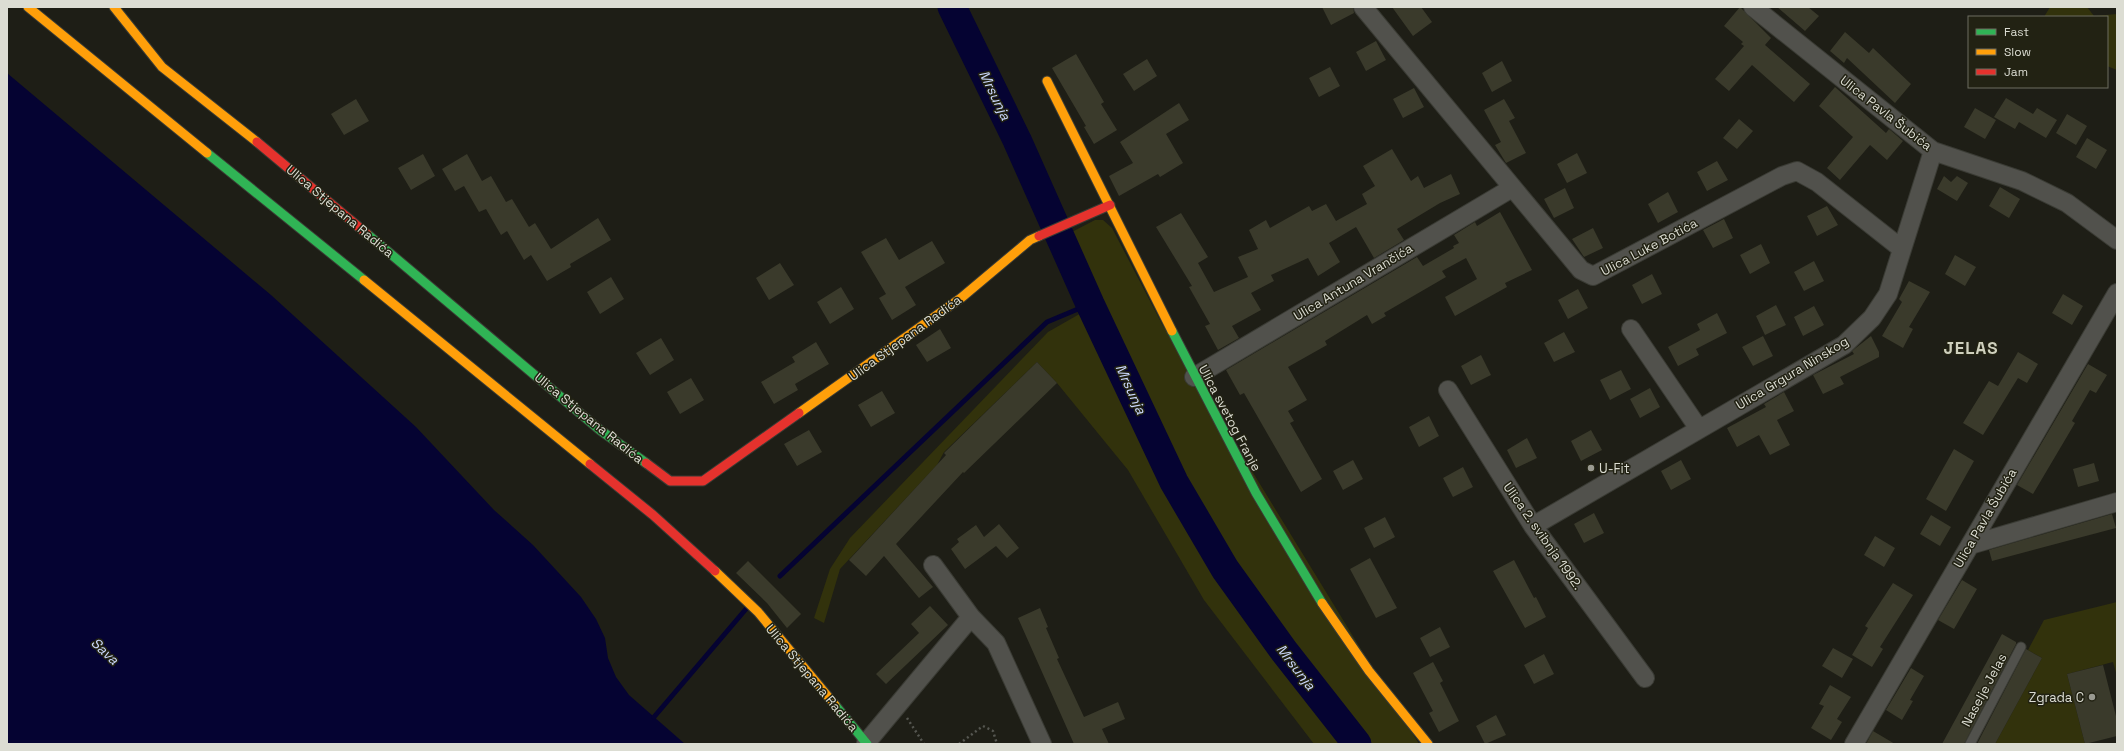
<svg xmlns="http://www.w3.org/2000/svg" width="2124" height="751" font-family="'Space Grotesk',sans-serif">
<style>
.green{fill:#32320c}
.water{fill:#050332}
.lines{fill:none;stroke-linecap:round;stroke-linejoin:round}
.stream{stroke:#050332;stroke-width:5}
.river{stroke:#050332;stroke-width:29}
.building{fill:#3a3a2b}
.lane-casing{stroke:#3a3b34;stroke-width:11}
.street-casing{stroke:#3a3b34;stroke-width:20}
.fast-casing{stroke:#3a3b34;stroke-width:11}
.slow-casing{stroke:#3a3b34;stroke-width:11}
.jam-casing{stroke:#3a3b34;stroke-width:11}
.path{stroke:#555650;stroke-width:2.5;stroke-dasharray:2 3;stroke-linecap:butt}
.lane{stroke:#51514c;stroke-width:9}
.street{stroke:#51514c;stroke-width:18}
.fast{stroke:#30b455;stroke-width:9}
.slow{stroke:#ff9f0a;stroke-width:9}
.jam{stroke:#e5322d;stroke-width:9}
.poi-dot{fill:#9a9a91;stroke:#222213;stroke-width:1.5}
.labels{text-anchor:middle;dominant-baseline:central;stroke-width:3;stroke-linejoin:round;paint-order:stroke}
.street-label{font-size:13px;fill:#dcddd3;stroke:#222213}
.poi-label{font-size:13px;fill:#dcddd3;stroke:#222213;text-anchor:start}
.water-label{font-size:14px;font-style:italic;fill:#ccd9fe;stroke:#222213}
.district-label{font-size:17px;font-weight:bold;letter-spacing:1px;fill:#cfd0bd;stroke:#222213}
</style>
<rect width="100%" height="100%" fill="#1e1e16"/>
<path class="green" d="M2050,7H2087L2094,16L2117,14V70L2107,66V17H2044Z
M1095,220H1103L1112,228L1162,324L1419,744H1371L1240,571L1207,515L1187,479L1070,233Z
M1083,312L1117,386L1191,534L1241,611L1344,744H1314L1204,600L1128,470L1057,383L1037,362L944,452L937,465L840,569L824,623L814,618L830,569L850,538L1048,332Z
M2117,602V676L2113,662L2067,674L2085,744H1995L2042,658L2028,650L2044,620Z"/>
<path class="water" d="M7,73L271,295L416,427L494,510L533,545L581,597L596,619L605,638L608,658L616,677L629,695L685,744H7Z"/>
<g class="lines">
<path class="stream" d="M780,576L1047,322L1090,304
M654,717L746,609"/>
<path class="river" d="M952,7L1017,140L1090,304L1174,482L1225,569L1284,651L1357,744"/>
</g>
<path class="building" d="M1322,7H1353L1354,13L1331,25Z
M1392,7H1421L1432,22L1413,36Z
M1740,7L1771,38L1765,45L1810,84L1794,102L1752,65L1729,91L1715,79L1744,46L1741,44L1743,42L1724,26Z
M1777,7H1808L1819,16L1805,31Z
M1845,32L1869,53L1873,48L1911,84L1895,103L1847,58L1844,63L1830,51Z
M1376,41L1386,60L1366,71L1356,52Z
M1076,54L1104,102L1101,104L1117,130L1094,144L1084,127L1086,126L1052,68Z
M1147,59L1157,76L1134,91L1123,74Z
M1502,61L1512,81L1492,92L1482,73Z
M1330,67L1340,86L1319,97L1309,78Z
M1835,87L1886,133L1889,129L1903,141L1887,160L1870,145L1840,180L1827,168L1853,137L1819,106Z
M1414,88L1424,107L1403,118L1393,99Z
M2006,98L2033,114L2037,108L2057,120L2046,138L2019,122L2015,129L1994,117Z
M356,99L369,121L344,135L331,114Z
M1504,99L1515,118L1509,121L1526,153L1506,163L1495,145L1501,142L1484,110Z
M1179,103L1189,120L1166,134L1183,163L1160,177L1158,174L1119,196L1109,176L1133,163L1120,142Z
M1975,108L1996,120L1985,139L1964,127Z
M2067,114L2087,126L2076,145L2056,133Z
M1739,119L1753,131L1737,149L1723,138Z
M2087,138L2107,150L2096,169L2076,157Z
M1392,149L1411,181L1418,176L1424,188L1451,174L1460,194L1440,203L1397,229L1404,240L1374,258L1356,227L1329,243L1340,262L1318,276L1308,258L1271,275L1274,281L1251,293L1261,310L1232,326L1239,338L1218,350L1205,326L1210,324L1189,287L1192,286L1156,227L1181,213L1208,257L1198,263L1214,292L1248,277L1238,257L1258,249L1249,230L1266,220L1270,228L1309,206L1312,211L1326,204L1336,221L1367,204L1362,194L1375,186L1363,166Z
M1577,153L1587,173L1567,183L1557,164Z
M423,154L435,176L411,190L398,168Z
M467,154L482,181L491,176L506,202L512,199L529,227L535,223L551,249L598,218L611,240L570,264L571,267L547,281L531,255L524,260L507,231L501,235L486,209L479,212L464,186L455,191L442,169Z
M1717,161L1728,180L1707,191L1697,172Z
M1944,176L1951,182L1957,176L1968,183L1957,201L1937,189Z
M2000,187L2020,199L2009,218L1989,206Z
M1565,188L1574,208L1554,218L1544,199Z
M1668,192L1678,212L1658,223L1648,204Z
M1827,206L1838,225L1817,236L1807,216Z
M1500,212L1532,270L1505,283L1507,287L1455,316L1445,297L1477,279L1466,258L1442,271L1446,277L1384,313L1386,316L1372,324L1367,315L1325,341L1327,345L1288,367L1307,400L1288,411L1294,421L1290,423L1322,479L1301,492L1244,393L1240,395L1226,370L1417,257L1423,266L1454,248L1453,246L1459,243L1454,235L1475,222L1477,226Z
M1724,219L1733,238L1713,248L1703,230Z
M1593,228L1603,248L1584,257L1572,239Z
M886,238L899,260L932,241L945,263L905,287L916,305L892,320L879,298L886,294L861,252Z
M1761,244L1770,263L1750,274L1740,255Z
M1955,255L1976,267L1965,286L1945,274Z
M1814,261L1824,281L1804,291L1794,272Z
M780,263L794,285L769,300L756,278Z
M1652,274L1662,294L1642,304L1632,285Z
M611,277L624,299L600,314L587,292Z
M1909,281L1930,292L1909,327L1913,329L1903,348L1882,336L1902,302L1899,299Z
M841,287L854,309L830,324L817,302Z
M1578,289L1588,308L1568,319L1558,300Z
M2063,294L2083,306L2072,325L2052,313Z
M1776,305L1786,325L1765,335L1756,316Z
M1814,306L1824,325L1803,336L1794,317Z
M1717,313L1727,333L1696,349L1699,355L1678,366L1668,347L1700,330L1697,324Z
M940,329L951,348L927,362L916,345Z
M1564,332L1575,352L1554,362L1544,343Z
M1763,336L1773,356L1753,366L1742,347Z
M1871,336L1879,352V357L1840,377L1844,384L1823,394L1813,375L1854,354L1852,351Z
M661,338L674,360L650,375L636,353Z
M816,342L829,364L795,384L798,390L774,404L761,382L795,362L792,357Z
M2018,352L2038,364L2027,383L2018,378L1983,435L1963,423L1989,381L1998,386Z
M1481,355L1491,375L1471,385L1461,366Z
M1037,362L1057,383L964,473L963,472L896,544L933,587L919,598L884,556L866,576L849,560L946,455L944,453Z
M2088,364L2107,375L2096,393L2090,390L2072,421L2075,423L2033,494L2017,485Z
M1621,370L1631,389L1610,400L1600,380Z
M691,378L704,400L680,414L667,392Z
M1650,388L1660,407L1640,418L1630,399Z
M882,391L895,413L871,427L858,405Z
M1784,392L1794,411L1777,420L1790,445L1770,455L1759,435L1737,447L1727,428L1766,407L1764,404Z
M1429,416L1439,436L1419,447L1409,427Z
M809,430L822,452L797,466L784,444Z
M1591,430L1602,450L1581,461L1571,441Z
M1527,438L1537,458L1516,468L1507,450Z
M1954,449L1974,461L1946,511L1926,499Z
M1353,460L1363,479L1343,490L1333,471Z
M1681,460L1691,479L1671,490L1661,471Z
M2094,463L2099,481L2078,487L2073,469Z
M1463,467L1473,487L1453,497L1443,478Z
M1594,513L1604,533L1584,543L1574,524Z
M2112,514L2116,528L1992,561L1989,550Z
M1931,515L1951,527L1940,546L1920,534Z
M1385,517L1395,537L1374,548L1364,528Z
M999,524L1019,548L1007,558L996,546L965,569L951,549L959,542L957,539L976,525L984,537Z
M1875,536L1895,548L1884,567L1864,555Z
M1370,558L1397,608L1376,618L1350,569Z
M1514,560L1534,598L1536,597L1546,617L1525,628L1493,571Z
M748,561L801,614L787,628L767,603L736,573Z
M1962,580L1977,589L1954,629L1938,620Z
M1893,583L1913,595L1880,647L1883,649L1872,667L1852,655L1868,628L1865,626Z
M930,606L948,625L886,684L876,674L919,633L911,624Z
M1040,608L1048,627L1046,628L1059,658L1057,659L1084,717L1118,702L1125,719L1102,729L1109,744H1074L1018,618Z
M1440,627L1450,647L1430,657L1420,638Z
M2002,634L2016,642V644L1964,744H1942Z
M1833,648L1853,659L1842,678L1822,666Z
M2026,649L2042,658L1995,744H1977Z
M1544,654L1554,674L1534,684L1524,665Z
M1433,662L1443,681L1440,683L1459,721L1439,732L1429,713L1433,711L1413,673Z
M2103,665L2117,720V736L2085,744L2067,674Z
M1911,668L1924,676L1910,700L1913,701L1902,720L1886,710Z
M1830,685L1851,697L1837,719L1842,722L1831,740L1811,728L1824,706L1819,704Z
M1496,715L1506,735L1485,744L1476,726Z
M1873,731L1895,744H1866Z"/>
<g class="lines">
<defs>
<path id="lane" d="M1970,744L2021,647"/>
<path id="street" d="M1363,7L1581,270L1593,276L1782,176L1797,171L1817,182L1902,249
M1753,7L1933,151L2022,181L2067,203L2117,240
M1631,329L1699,429
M1194,377L1512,188
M1448,390L1533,526L1645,678
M1533,526L1844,345L1872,318L1888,294L1933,151
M1970,545L2117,502
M933,565L971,617
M866,743L971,617L996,643L1042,744
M1854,744L2117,293"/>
<path id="fast" d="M207,153L364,280
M367,234L600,430L646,463
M1172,331L1256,493L1322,603
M835,705L867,744"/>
<path id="slow" d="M28,7L207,153
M114,7L162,67L257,142
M1047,81L1172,331
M364,280L590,464
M799,413L961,298L1030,240L1039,236
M715,571L758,612L835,705
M1322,603L1369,671L1428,744"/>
<path id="jam" d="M257,142L367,234
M1039,236L1110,205
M646,463L670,481H703L799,413
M590,464L653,515L715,571"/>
</defs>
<use href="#lane" class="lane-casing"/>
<use href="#street" class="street-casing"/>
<use href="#fast" class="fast-casing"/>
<use href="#slow" class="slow-casing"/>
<use href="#jam" class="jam-casing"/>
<path class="path" d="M907,718L924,744
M959,744L983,726L993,731L997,744"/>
<use href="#lane" class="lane"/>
<use href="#street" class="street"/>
<use href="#fast" class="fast"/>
<use href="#slow" class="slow"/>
<use href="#jam" class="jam"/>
</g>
<g class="poi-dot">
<circle cx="1591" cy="468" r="4"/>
<circle cx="2092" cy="697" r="4"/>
</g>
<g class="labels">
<g class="street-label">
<text transform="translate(1886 113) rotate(38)">Ulica Pavla Šubića</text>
<text transform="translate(340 211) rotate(40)">Ulica Stjepana Radića</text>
<text transform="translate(1649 247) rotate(-28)">Ulica Luke Botića</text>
<text transform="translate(1353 282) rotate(-31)">Ulica Antuna Vrančića</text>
<text transform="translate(905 338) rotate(-36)">Ulica Stjepana Radića</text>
<text transform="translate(1792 373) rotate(-31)">Ulica Grgura Ninskog</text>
<text transform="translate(589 418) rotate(39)">Ulica Stjepana Radića</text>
<text transform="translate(1230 418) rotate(62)">Ulica svetog Franje</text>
<text transform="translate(1985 518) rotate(-60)">Ulica Pavla Šubića</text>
<text transform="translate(1543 536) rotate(55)">Ulica 2. svibnja 1992.</text>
<text transform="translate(812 678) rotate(50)">Ulica Stjepana Radića</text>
<text transform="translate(1984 690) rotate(-62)">Naselje Jelas</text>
</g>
<g class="poi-label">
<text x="1599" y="468">U-Fit</text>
<text x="2084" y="697" text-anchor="end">Zgrada C</text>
</g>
<g class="water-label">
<text transform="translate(995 95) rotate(64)">Mrsunja</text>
<text transform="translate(1131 389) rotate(65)">Mrsunja</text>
<text transform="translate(105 651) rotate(43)">Sava</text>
<text transform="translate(1296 667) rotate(52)">Mrsunja</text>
</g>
<g class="district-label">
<text x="1971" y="348">JELAS</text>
</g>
</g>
<rect width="2124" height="751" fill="none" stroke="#dcddd3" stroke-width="16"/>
<rect x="1968" y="16" width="140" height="72" fill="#222213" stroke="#6c6d60"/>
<rect x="1976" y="29" width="20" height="6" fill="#30b455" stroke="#6c6d60"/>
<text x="2004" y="36" font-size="12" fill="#dcddd3">Fast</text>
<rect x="1976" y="49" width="20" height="6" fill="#ff9f0a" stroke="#6c6d60"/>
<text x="2004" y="56" font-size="12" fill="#dcddd3">Slow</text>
<rect x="1976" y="69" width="20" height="6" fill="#e5322d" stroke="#6c6d60"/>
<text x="2004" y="76" font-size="12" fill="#dcddd3">Jam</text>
</svg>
